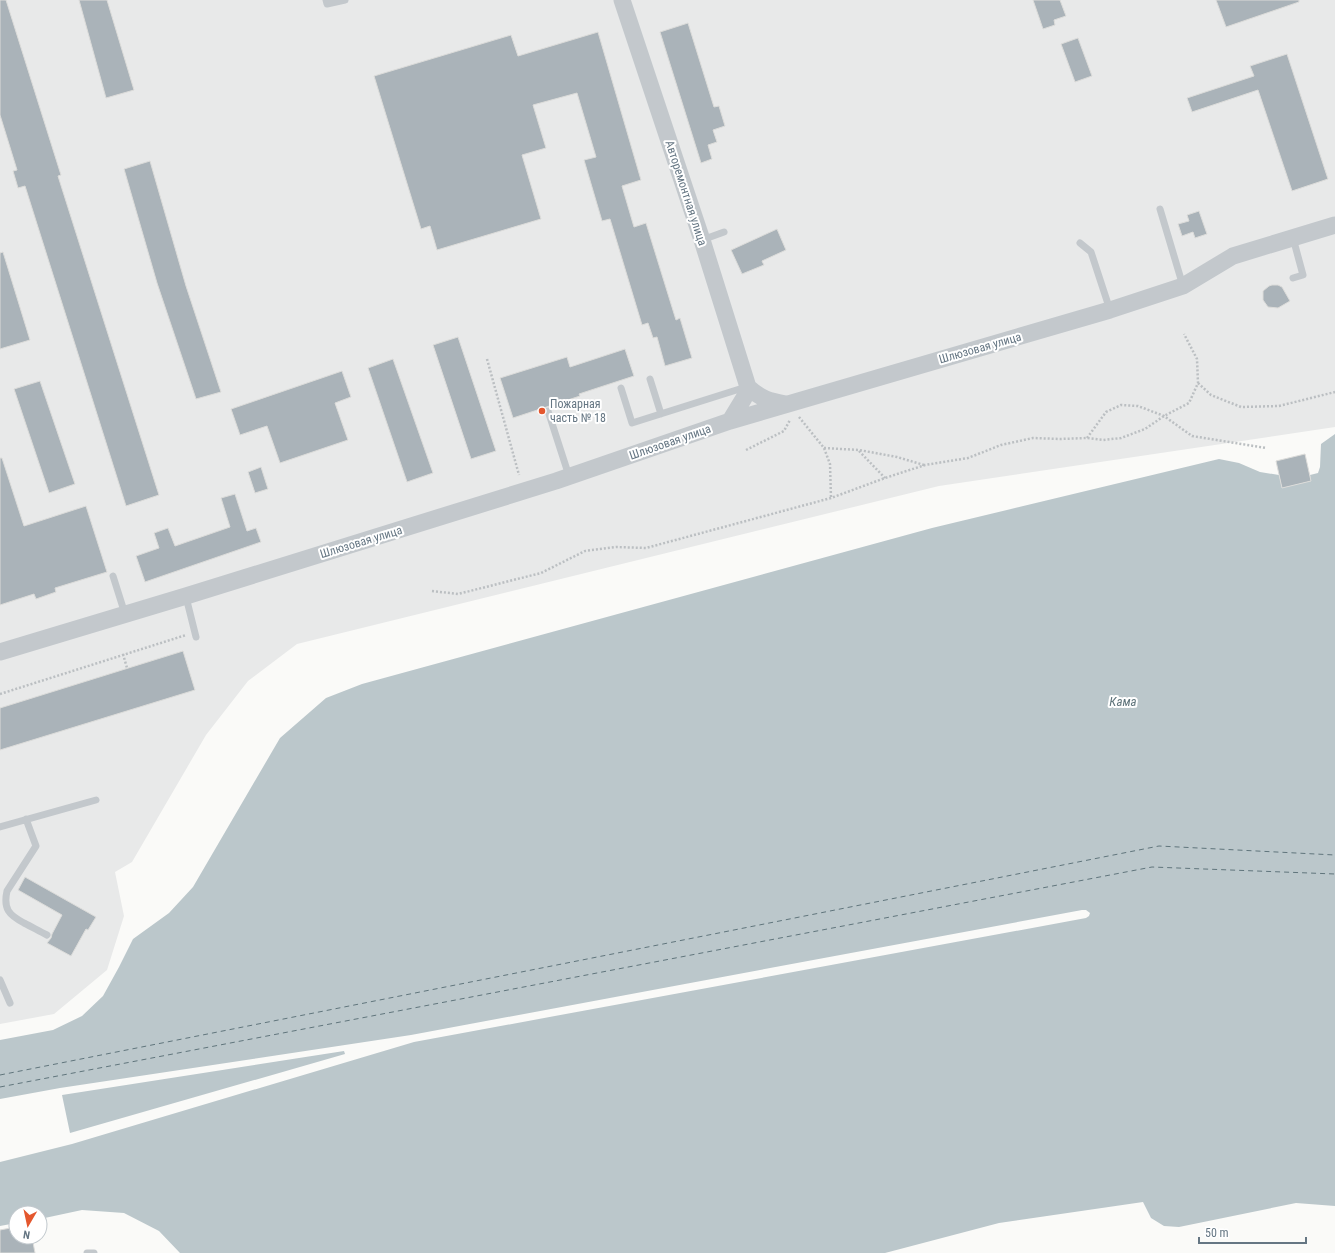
<svg xmlns="http://www.w3.org/2000/svg" width="1335" height="1253" font-family="'Roboto Condensed',sans-serif">
<style>
.built{fill:#e8e9e9}
.water{fill:#bbc7cb}
.lines{fill:none;stroke-linecap:round;stroke-linejoin:round}
.ferry{stroke:#60757c;stroke-width:1;stroke-dasharray:5 4;stroke-linecap:butt}
.building{fill:#aab3b9;stroke:#dcdcda}
.path{stroke:#bbbfc2;stroke-width:2.5;stroke-dasharray:2 2;stroke-linecap:butt}
.service{stroke:#c3c8cc;stroke-width:7}
.tertiary{stroke:#c3c8cc;stroke-width:17}
.poi-dot{fill:#e4572e;stroke:#fff;stroke-width:1.5}
.labels{text-anchor:middle;dominant-baseline:central;stroke-width:4;stroke-linejoin:round;paint-order:stroke}
.street-label{font-size:12px;fill:#657683;stroke:#fff}
.poi-label{font-size:12px;fill:#657683;stroke:#fff;text-anchor:start}
.water-label{font-size:13px;font-style:italic;fill:#60757c;stroke:#fff}
</style>
<rect width="100%" height="100%" fill="#fafaf8"/>
<path class="built" d="M0,0H1335V427L939,486L297,644L248,681L206,735L132,862L115,872L124,916L107,970L54,1014L0,1024Z"/>
<path class="water" d="M1335,434V1206L1296,1203L1179,1227L1164,1226L1151,1218L1143,1202L999,1223L885,1253H180L159,1231L124,1213L82,1210L40,1219V1213H16V1223L0,1226V1162L72,1144L414,1042L1086,918L1089,916L1090,913L1086,910H1082L411,1035L60,1088L0,1099V1040L53,1030L82,1016L103,996L119,967L133,939L169,913L193,887L280,738L326,698L362,684L932,528L1219,459L1239,463L1260,472L1279,475L1282,488L1311,481L1310,475L1318,473L1320,467L1321,444Z
M344,1051L345,1054L70,1133L62,1095Z"/>
<g class="lines">
<path class="ferry" d="M0,1075L1159,846L1335,855
M0,1087L1152,867L1335,874"/>
</g>
<path class="building" d="M0,0H6L61,175L58,176L159,495L126,506L25,186L18,188L13,171L17,170L0,115Z
M79,0H107L134,90L106,98Z
M1033,0H1060L1066,16L1054,20L1055,25L1043,29Z
M1216,0H1299V2L1226,27Z
M688,23L714,107L719,106L725,126L713,130L717,142L708,145L712,159L701,163L660,32Z
M598,32L641,180L622,186L634,227L646,223L676,320L680,318L692,358L665,366L657,337L653,338L648,323L642,325L610,219L602,221L584,160L596,157L577,93L533,105L546,148L522,155L541,219L437,250L430,226L421,229L374,76L511,35L518,56Z
M1078,38L1092,76L1075,82L1061,44Z
M1287,54L1328,179L1292,191L1258,90L1192,112L1187,98L1254,76L1250,66Z
M150,161L186,286L221,392L196,399L157,283L124,169Z
M1199,211L1207,234L1195,238L1193,232L1182,236L1178,224L1189,221L1187,215Z
M777,229L786,250L762,261L764,265L742,274L731,250Z
M3,252L30,340L0,349V253Z
M1272,285H1278L1282,287L1290,301L1278,308L1268,307L1263,300V291L1269,286Z
M458,337L496,451L471,459L433,345Z
M625,349L634,376L579,394L580,396L513,418L500,378L567,357L570,367Z
M393,359L433,473L407,482L368,368Z
M342,371L351,397L335,403L348,440L280,463L267,426L240,435L231,409Z
M40,381L75,484L49,493L14,389Z
M1305,454L1311,481L1282,488L1276,461Z
M0,458H2L24,526L86,506L107,572L55,588L56,592L36,599L34,594L0,605Z
M261,467L268,489L255,493L248,472Z
M235,494L247,531L256,528L261,542L145,582L136,556L159,548L154,533L168,528L175,546L230,527L221,498Z
M183,651L195,690L0,750V708Z
M25,877L96,917L88,930L86,929L71,956L47,943L51,938L52,934L62,915L18,890Z
M16,1227V1237H32L35,1253H0V1230Z"/>
<g class="lines">
<path class="path" d="M487,359L519,475
M1198,383L1211,395L1241,407L1279,406L1335,392
M799,417L824,448L830,464L831,498
M1087,438L1106,412L1121,405L1138,406L1164,416L1192,436L1266,448
M824,448L859,450L897,457L924,465
M746,450L784,431L790,420
M859,451L885,478
M432,591L458,594L541,573L585,551L616,547L646,548L831,498L885,478L925,465L968,458L1001,445L1033,438L1060,439L1087,438L1103,440L1121,438L1145,429L1164,416L1189,403L1198,383L1197,359L1184,334
M123,654L127,668
M0,694L186,635"/>
<path class="service" d="M326,0L327,4L345,0
M1160,209L1183,286
M1293,238L1303,275L1293,278
M702,240L724,232
M1080,243L1091,252L1110,310
M650,379L661,414
M621,388L632,423L746,387
M548,411L569,476
M113,576L125,614
M186,597L196,637
M26,819L36,846L7,891C3,909 9,915 24,923C32,927 39,931 47,935
M0,827L96,800
M0,980L10,1003
M87,1253H94"/>
<path class="tertiary" d="M622,0L702,240L748,387C761,399 769,401 786,404
M730,421L744,398L748,387
M0,652L186,596L556,481L730,421L1110,310L1183,286L1233,256L1335,225"/>
</g>
<circle class="poi-dot" cx="542" cy="411" r="4"/>
<g class="labels">
<g class="street-label">
<text transform="translate(686 193) rotate(72)">Авторемонтная улица</text>
<text transform="translate(980 348) rotate(-16)">Шлюзовая улица</text>
<text transform="translate(670 442) rotate(-19)">Шлюзовая улица</text>
<text transform="translate(361 542) rotate(-17)">Шлюзовая улица</text>
</g>
<g class="poi-label">
<text x="550" y="404">Пожарная<tspan x="550" dy="14">часть № 18</tspan></text>
</g>
<g class="water-label">
<text x="1123" y="701">Кама</text>
</g>
</g>
<g transform="translate(28 1225) rotate(189)"><circle r="19" fill="#ffffff" stroke="#c1c8cd"/>
<path d="M0-3L7 15L0 10L-7 15Z" fill="#e4572e"/>
<text y="-6" font-size="11" font-weight="bold" text-anchor="middle" fill="#657683">N</text>
</g>
<path d="M1199 1237v6h107v-6" fill="none" stroke="#657683" stroke-width="2"/>
<text x="1205" y="1237" font-size="12" fill="#657683" stroke="#ffffff" stroke-width="3" paint-order="stroke">50 m</text>
</svg>
